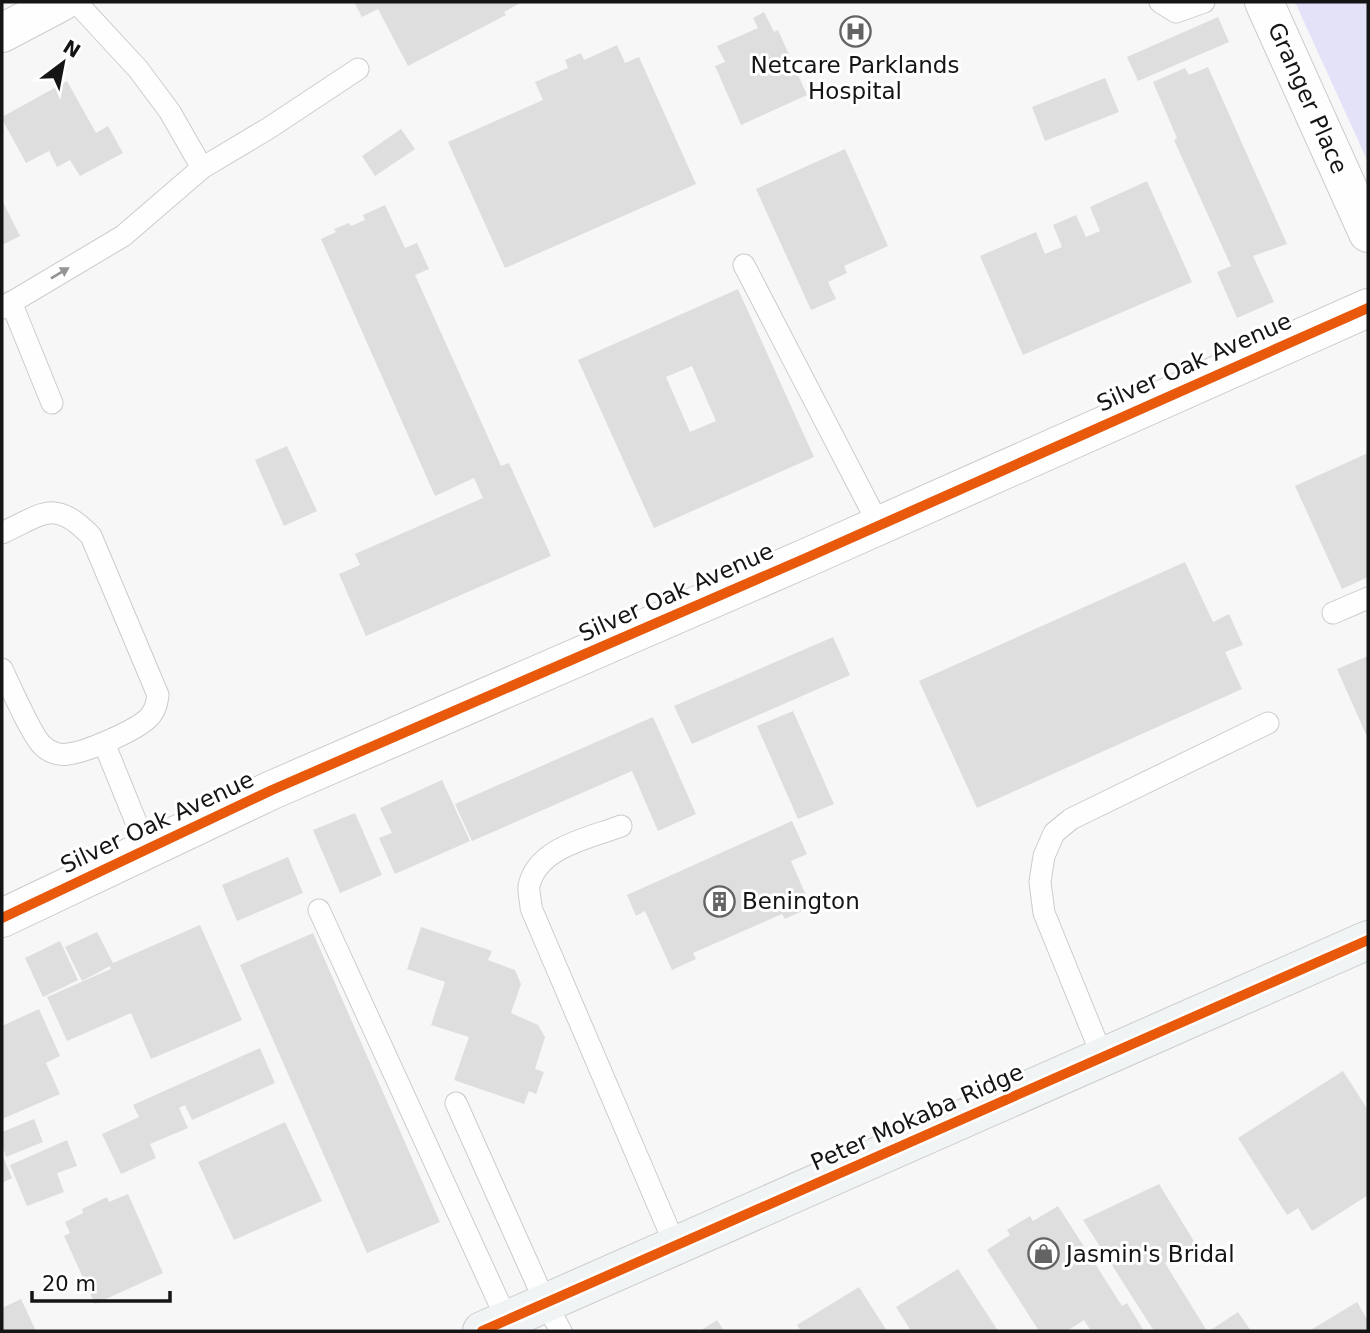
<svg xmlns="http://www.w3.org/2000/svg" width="1370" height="1333" font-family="'DejaVu Sans',sans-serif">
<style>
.green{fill:#e4e2f9}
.building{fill:#dedede;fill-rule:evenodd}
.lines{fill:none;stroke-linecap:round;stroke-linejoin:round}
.lane-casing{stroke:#cccccd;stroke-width:23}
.street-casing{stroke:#cccccd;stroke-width:40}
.secondary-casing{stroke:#cccccd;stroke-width:40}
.lane{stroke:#fefefe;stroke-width:21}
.street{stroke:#fefefe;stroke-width:38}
.secondary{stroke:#f0f4f4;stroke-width:38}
.cycleway-casing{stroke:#fff;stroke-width:15}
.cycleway{stroke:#e8590c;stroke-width:10}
.oneway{fill:#959596}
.labels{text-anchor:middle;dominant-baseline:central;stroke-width:6;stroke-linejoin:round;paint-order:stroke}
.poi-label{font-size:23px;fill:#151516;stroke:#fff;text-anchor:start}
.street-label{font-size:23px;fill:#151516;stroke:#fff}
</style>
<rect width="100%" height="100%" fill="#f7f7f7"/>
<path class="green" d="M1295,2H1368V162Z"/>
<path class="building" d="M354,2H522L504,12L506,15L408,66L378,9L362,17Z
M764,12L774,32L778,30L807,95L741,125L715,66L725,62L717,46L758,28L753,18Z
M1218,17L1229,42L1138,81L1127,57Z
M617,45L625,63L639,57L696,184L505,268L448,142L543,100L535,82L568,68L565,60L581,53L584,60Z
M1208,67L1287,244L1253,256L1274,302L1237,318L1217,272L1231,266L1174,140L1177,138L1153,82L1185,68L1189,75Z
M1105,78L1119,112L1045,141L1032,107Z
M67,81L96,133L108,126L123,153L80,176L70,160L57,167L49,151L26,163L2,119V117Z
M401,129L415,149L375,176L362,156Z
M845,149L888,246L844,266L847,273L828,282L836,299L811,310L756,189Z
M1147,181L1192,282L1023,355L980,256L1036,232L1045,254L1062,247L1053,225L1076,215L1086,237L1100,231L1090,207Z
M2,200L20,236L2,245Z
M385,205L405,248L417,243L429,269L415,275L501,466L509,463L551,556L366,636L339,574L360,565L355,554L483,498L474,478L435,496L321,239L336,232L334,229L349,223L351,226L365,220L363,215Z
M738,289L814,457L654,528L578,360ZM692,366L716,421L690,432L666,377Z
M287,446L317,511L284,526L255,460Z
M1368,453V577L1342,589L1295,486Z
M1185,562L1213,622L1229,614L1243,645L1225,652L1242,689L977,808L919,681Z
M833,637L850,675L692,744L674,706Z
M1368,656V739L1337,669Z
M793,711L834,804L798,819L757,726Z
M653,717L696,814L658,831L632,771L472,841L455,804Z
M442,780L470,841L395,874L379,838L392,833L380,808Z
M355,813L382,875L340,893L313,830Z
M792,821L807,854L791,861L811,907L785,919L782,914L693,953L696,959L672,970L645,911L636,916L627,895Z
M288,857L303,893L237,921L222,885Z
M200,925L242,1020L151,1059L131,1013L67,1041L47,997L111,969L110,966L82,981L65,947L97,932L113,963Z
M421,927L492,951L488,960L515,970L521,984L511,1013L538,1025L545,1037L535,1069L544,1072L536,1094L529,1091L524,1104L454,1080L469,1037L431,1025L445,982L407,969Z
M313,933L440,1222L367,1253L240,965Z
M60,941L78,980L43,997L25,958Z
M39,1009L60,1056L46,1063L60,1094L2,1119V1026Z
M260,1048L275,1083L192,1120L185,1105L179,1108L188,1128L150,1144L156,1158L121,1174L102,1134L139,1117L133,1105Z
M1343,1071L1368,1110V1195L1312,1231L1298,1208L1287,1215L1238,1138Z
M34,1119L43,1142L6,1157L2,1146V1132Z
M285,1122L322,1201L234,1240L198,1162Z
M67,1140L77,1166L57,1173L64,1192L27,1206L10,1165Z
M2,1154L12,1178L2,1183Z
M1159,1184L1195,1243L1165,1263L1207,1331H1154L1083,1220Z
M128,1194L163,1273L95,1304L64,1236L70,1233L65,1222L83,1213L82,1209L107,1197L109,1202Z
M1058,1206L1122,1306L1127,1303L1144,1331H1091L1084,1320L1067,1331H1039L987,1250L1010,1235L1007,1230L1030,1216L1033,1221Z
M958,1269L998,1331H911L896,1307Z
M859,1287L887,1331H801L797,1325Z
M21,1299L36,1331H2V1308Z
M1357,1302L1368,1321V1331H1309Z
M1238,1312L1251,1331H1209Z
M717,1320L724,1331H700Z"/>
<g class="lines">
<defs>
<path id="lane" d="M76,2L138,69L170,112L202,168L269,128L358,69
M1160,2L1176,12L1204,2
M744,265L879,525
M11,302L52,403
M2,308L123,236L202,168
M2,533C43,514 55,498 91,536L158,695C157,702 156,709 151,715C141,729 86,752 68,754C60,756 49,752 43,746C33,738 9,684 2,669
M1333,613L1368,598
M104,743L147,849
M621,826C590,838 537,847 529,886C528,892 531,901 531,908L676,1247
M319,910L507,1320
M1103,1058L1044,913L1040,882L1044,856L1054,833L1071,819L1268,723
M456,1103L546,1304L561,1331"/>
<path id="street" d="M1264,2L1368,233
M2,33L61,2
M2,918L272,790L806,558L1368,308"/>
<path id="secondary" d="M482,1331L1368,940"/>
</defs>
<use href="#lane" class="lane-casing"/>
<use href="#street" class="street-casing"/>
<use href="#secondary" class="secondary-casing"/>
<use href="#lane" class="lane"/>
<use href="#street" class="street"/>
<use href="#secondary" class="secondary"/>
<defs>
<path id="cycleway" d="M2,918L272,790L806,558L1368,308
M482,1331L1368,940"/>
</defs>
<use href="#cycleway" class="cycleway-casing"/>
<use href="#cycleway" class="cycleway"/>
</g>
<defs><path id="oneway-solid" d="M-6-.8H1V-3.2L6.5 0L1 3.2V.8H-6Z" transform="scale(1.75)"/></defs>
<use class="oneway" href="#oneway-solid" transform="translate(60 273) rotate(-31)"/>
<defs>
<symbol id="hospital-ring" viewBox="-11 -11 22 22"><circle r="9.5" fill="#fff" stroke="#646465" stroke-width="1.5"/><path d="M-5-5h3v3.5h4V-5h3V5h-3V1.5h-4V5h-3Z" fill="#646465"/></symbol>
<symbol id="building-ring" viewBox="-11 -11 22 22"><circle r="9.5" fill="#fff" stroke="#646465" stroke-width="1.5"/><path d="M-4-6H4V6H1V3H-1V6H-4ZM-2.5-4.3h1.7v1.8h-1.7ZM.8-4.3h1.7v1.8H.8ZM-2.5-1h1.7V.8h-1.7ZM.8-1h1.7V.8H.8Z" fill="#646465"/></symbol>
<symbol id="shop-ring" viewBox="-11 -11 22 22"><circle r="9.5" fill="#fff" stroke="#646465" stroke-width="1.5"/><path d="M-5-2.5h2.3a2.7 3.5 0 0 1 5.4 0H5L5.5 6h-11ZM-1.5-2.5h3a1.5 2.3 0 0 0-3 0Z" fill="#646465"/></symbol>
</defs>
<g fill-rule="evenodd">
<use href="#hospital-ring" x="838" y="14" width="35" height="35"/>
<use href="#building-ring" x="702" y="884" width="35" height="35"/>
<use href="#shop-ring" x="1026" y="1236" width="35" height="35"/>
</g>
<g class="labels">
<g class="poi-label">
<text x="855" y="65" text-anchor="middle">Netcare Parklands<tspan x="855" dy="26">Hospital</tspan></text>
<text x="742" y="901">Benington</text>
<text x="1066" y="1254">Jasmin's Bridal</text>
</g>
<g class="street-label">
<text transform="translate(1308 98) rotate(66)">Granger Place</text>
<text transform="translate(1194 362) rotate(-24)">Silver Oak Avenue</text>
<text transform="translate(676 592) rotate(-24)">Silver Oak Avenue</text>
<text transform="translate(157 822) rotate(-25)">Silver Oak Avenue</text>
<text transform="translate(917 1117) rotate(-24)">Peter Mokaba Ridge</text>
</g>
</g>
<rect width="1370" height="1333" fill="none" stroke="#151516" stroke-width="7"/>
<g transform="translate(63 63) rotate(32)" stroke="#ffffff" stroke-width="5" paint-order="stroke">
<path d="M0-5L12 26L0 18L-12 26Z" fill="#151516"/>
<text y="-10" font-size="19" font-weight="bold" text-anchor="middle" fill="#151516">N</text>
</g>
<path d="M32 1291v10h138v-10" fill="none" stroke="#151516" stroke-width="3.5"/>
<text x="42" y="1291" font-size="21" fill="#151516" stroke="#ffffff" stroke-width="5" paint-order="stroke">20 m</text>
</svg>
